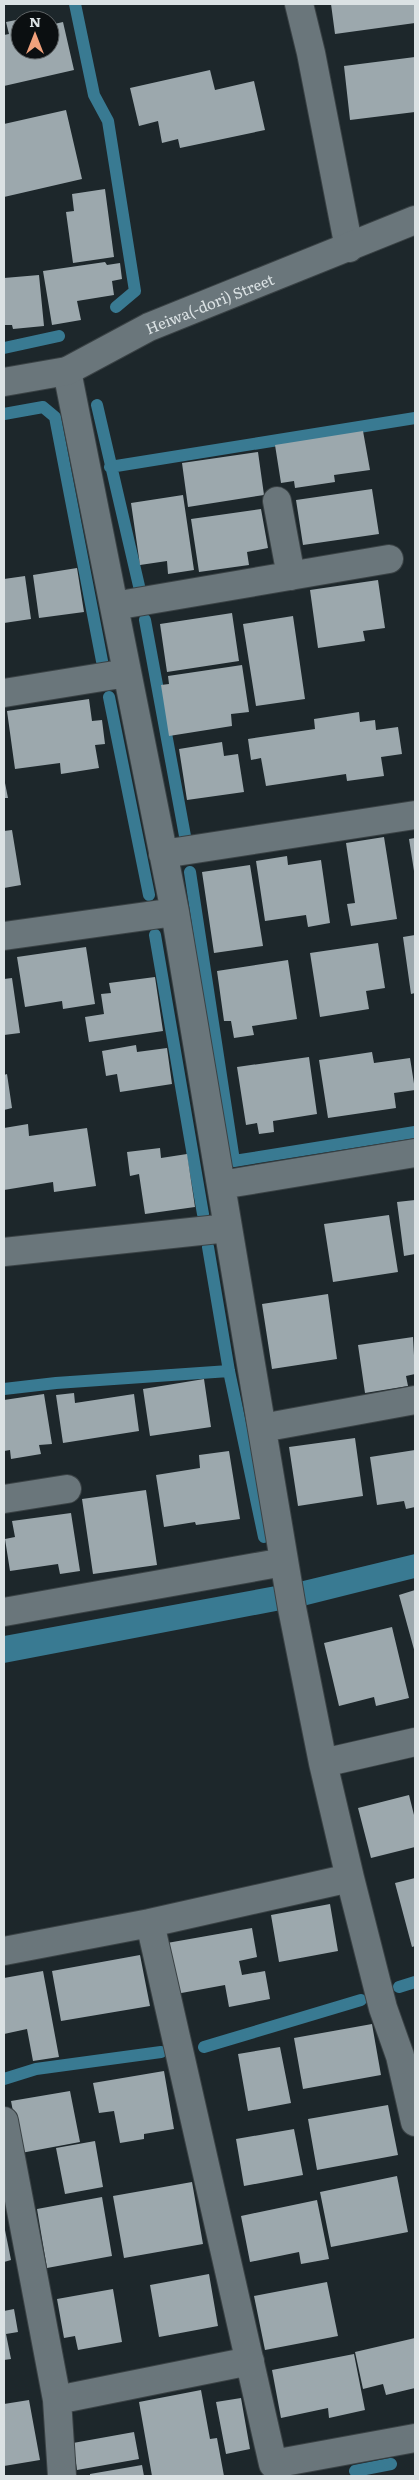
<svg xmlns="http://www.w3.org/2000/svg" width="419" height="2480" font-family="Literata,serif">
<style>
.water{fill:#397a92}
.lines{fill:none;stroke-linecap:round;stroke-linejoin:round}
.stream{stroke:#397a92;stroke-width:12}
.building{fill:#9ca8ad}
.minor-casing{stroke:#3a4245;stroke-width:30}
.tertiary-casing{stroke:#3a4245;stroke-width:30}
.minor{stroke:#6a767b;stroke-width:28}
.tertiary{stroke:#6a767b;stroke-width:28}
.labels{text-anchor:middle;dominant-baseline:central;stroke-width:5;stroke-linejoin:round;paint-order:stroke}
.street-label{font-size:15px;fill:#dbe2e4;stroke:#0b0f11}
</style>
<rect width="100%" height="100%" fill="#1d272b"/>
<path class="water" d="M415,1554V1578L307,1605L4,1663V1636L303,1581Z"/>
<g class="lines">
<path class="stream" d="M75,4L94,95L108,121L135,291L116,307
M4,348L59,336
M97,405L139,586
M4,414L43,407L55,417L102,661
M110,467L415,418
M145,620L185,836
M109,697L149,895
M190,872L234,1161L415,1132
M155,935L203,1214
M208,1247L229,1371L264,1537
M4,1389L56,1383L229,1371
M399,1987L415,1982
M204,2047L361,2000
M4,2079L36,2069L161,2052
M355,2471L391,2464"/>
</g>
<path class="building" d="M331,4H415V23L335,34Z
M36,16L37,20H20V50H50V25L63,22L74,70L4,86V35L9,34L6,22Z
M415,57V112L350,120L344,66Z
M210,70L215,90L254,81L265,130L180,148L178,139L162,143L158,121L139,126L130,88Z
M66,110L82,179L4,197V124Z
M105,189L114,257L73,263L66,212L74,211L72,194Z
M105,262L107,265L120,263L122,279L112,281L114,295L77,301L81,320L52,325L43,271Z
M39,275L44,326L13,329L12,325H4V278Z
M363,431L370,470L334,475L335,482L295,488L294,481L281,483L275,445Z
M258,452L264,495L188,507L182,463Z
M372,489L379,534L303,545L296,500Z
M183,495L194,570L168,574L167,561L140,565L131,503Z
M261,509L268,548L247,552L249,565L199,572L191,519Z
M77,568L84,612L39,618L33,575Z
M25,576L31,619L4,623V579Z
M378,580L385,628L363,631L365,641L318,648L310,590Z
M232,613L239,661L167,672L160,624Z
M293,616L305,699L256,706L243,624Z
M242,665L249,712L231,714L232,726L169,736L161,685L169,684L168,676Z
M89,699L92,721L102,720L105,744L95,745L99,768L61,774L60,763L15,769L7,711Z
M359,712L360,722L375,720L376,730L398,727L402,754L381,757L384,776L347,781L346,774L266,786L261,758L251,760L248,739L315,729L314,719Z
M222,742L224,756L238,754L244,792L187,800L179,749Z
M4,778L8,798H4Z
M12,830L21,885L4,888V831Z
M384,837L397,919L351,926L347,904L355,903L346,843Z
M415,838V871H414L409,839Z
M287,856L288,865L321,860L330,923L308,927L306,915L265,921L256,861Z
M250,865L263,946L214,953L202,872Z
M415,935V993L411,994L403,937Z
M378,943L385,988L366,991L369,1009L320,1017L310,953Z
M86,947L95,1004L63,1009L62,1001L25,1007L17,957Z
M288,960L297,1019L252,1026L254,1035L234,1038L231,1021H224L217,971Z
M155,977L163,1031L89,1042L85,1017L104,1014L101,994L111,993L109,983Z
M12,978L20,1033L4,1035V979Z
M136,1045L137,1052L167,1048L172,1084L120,1092L117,1074L106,1076L102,1051Z
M372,1052L374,1063L410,1058L415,1090L394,1093L396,1108L328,1118L319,1060Z
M309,1057L317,1114L273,1121L274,1132L259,1134L257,1123L246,1125L237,1067Z
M7,1074L12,1108L4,1110V1075Z
M28,1124L29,1136L87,1128L96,1186L54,1192L53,1182L4,1190V1128Z
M160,1148L161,1158L187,1154L195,1207L145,1214L139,1174L130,1176L127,1152Z
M415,1200V1254L404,1256L397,1202Z
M389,1215L398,1272L333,1282L324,1224Z
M328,1294L337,1359L272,1369L262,1304Z
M413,1337L415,1374L406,1376L408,1386L365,1393L358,1345Z
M204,1379L211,1427L150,1436L143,1389Z
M74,1393L75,1403L134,1394L139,1431L63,1443L56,1395Z
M44,1394L52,1444L39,1445L41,1454L11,1459L10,1450L4,1451V1400Z
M355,1438L363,1496L298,1506L289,1447Z
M415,1450V1507L406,1509L404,1501L377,1505L370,1457Z
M229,1451L240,1519L196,1525L195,1522L164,1527L156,1475L200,1468L199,1455Z
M146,1490L157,1565L93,1574L82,1499Z
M71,1513L80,1571L60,1574L58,1564L10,1571L5,1539L15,1537L12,1521Z
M415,1590V1653L399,1595Z
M392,1627L409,1698L376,1706L374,1697L339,1706L324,1643Z
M409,1795L415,1819V1847L371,1858L358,1808Z
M415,1878V1946L412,1947L395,1883Z
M330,1904L338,1951L279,1962L271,1915Z
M252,1928L257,1957L239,1961L242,1975L265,1971L270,1999L229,2007L225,1985L176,1994L167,1943Z
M140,1955L150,2006L61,2021L52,1971Z
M43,1971L59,2057L33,2061L27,2029L4,2034V1978Z
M372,2024L381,2075L303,2089L294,2038Z
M280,2047L291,2103L248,2111L238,2054Z
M164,2071L174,2129L144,2134V2139L120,2143L114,2111L99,2113L93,2083Z
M70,2091L80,2142L21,2153L11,2101Z
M388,2105L398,2155L317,2170L308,2119Z
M294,2129L303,2175L244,2186L236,2139Z
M95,2141L103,2187L65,2194L56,2148Z
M397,2176L408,2232L331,2247L320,2192Z
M192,2182L203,2244L124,2258L113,2196Z
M102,2197L112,2256L47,2268L37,2209Z
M317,2200L329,2259L301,2264L299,2252L250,2262L241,2216Z
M4,2225L11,2260L4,2262Z
M209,2274L218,2326L159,2337L150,2285Z
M327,2282L338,2336L265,2350L254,2296Z
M113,2289L122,2342L78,2350L75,2336L64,2338L57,2299Z
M14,2309L18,2332L6,2334L11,2359L4,2360V2311Z
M415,2338V2388L386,2395L383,2384L363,2389L355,2352Z
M354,2354L365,2410L329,2418L328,2408L281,2418L272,2370Z
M201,2390L210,2439L217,2438L224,2476H152L139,2402Z
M241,2398L250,2449L226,2454L216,2402Z
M29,2400L40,2460L4,2466V2404Z
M134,2432L139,2459L77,2470L73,2443Z
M142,2465L144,2476H90V2474Z"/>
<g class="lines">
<defs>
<path id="minor" d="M299,4L311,53L349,248
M67,371L175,912L292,1608L323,1763L350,1878L383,2008L400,2056L415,2122
M277,501L291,576
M114,606L389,559
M4,693L127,673
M163,854L415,815
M4,936L175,912
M221,1185L415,1153
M4,1252L228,1228
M262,1428L415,1400
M4,1499L67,1489
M4,1612L284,1562
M323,1763L415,1742
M150,1923L273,2464L415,2438
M4,1951L150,1923L350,1878
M4,2121L57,2400L62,2476
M57,2400L250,2361"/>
<g id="tertiary">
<path id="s1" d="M4,382L67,371L149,327L415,220"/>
</g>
</defs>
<use href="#minor" class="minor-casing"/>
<use href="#tertiary" class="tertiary-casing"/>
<use href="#minor" class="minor"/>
<use href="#tertiary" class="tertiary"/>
</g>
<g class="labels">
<g class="street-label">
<text stroke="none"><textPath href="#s1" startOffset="222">Heiwa(-dori) Street</textPath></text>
</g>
</g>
<rect width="419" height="2480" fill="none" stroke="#dbe2e4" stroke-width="10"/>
<g transform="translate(35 35)"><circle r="24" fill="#0b0f11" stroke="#5e6365"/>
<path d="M0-4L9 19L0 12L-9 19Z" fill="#f1a17c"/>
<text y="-8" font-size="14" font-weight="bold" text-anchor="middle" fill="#dbe2e4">N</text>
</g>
</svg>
